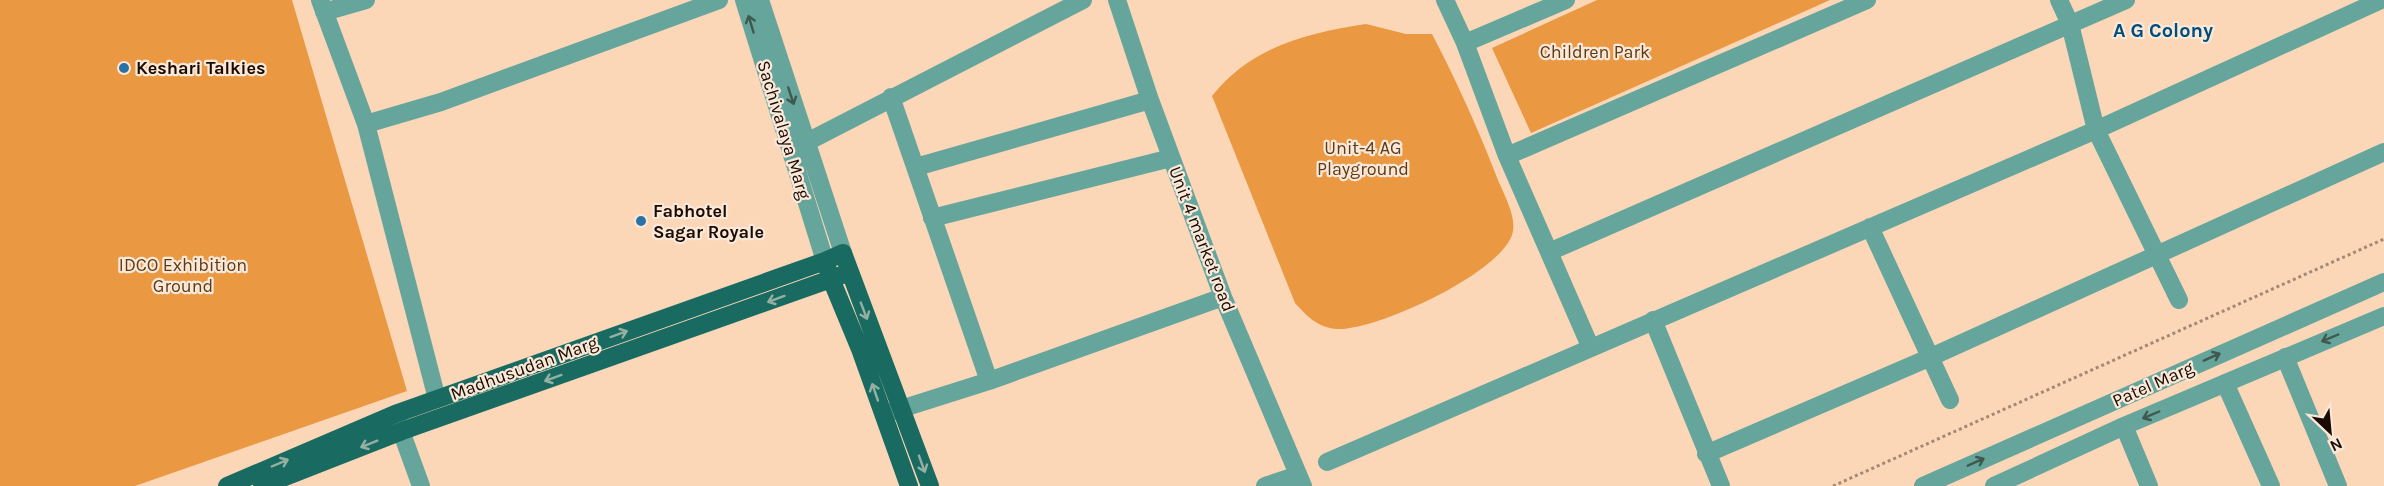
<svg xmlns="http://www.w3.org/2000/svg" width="2384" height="486" font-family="Karla,sans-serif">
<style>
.green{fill:#ea9842}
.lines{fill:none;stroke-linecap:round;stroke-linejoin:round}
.path{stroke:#a48871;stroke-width:3;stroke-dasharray:3 3;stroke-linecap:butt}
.minor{stroke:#65a59c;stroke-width:18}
.major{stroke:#196b61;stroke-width:18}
.oneway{stroke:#40584e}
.oneway2{stroke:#95b0a3}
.poi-dot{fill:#2a72a6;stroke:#fae8d9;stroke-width:2}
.labels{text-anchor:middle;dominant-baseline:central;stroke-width:4.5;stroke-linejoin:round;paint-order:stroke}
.park-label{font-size:18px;fill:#5e3a14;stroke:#fae8d9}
.poi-label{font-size:18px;font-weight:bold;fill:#1a0b01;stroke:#fae8d9;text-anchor:start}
.street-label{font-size:18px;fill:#1a0b01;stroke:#fae8d9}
.neighbourhood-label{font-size:20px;font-weight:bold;fill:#004d7a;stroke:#fae8d9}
</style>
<rect width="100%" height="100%" fill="#fbd7b8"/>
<path class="green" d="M0,0H292L407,391L135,486H0Z
M1597,0H1830L1531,133L1492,48Z
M1366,24L1406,34H1432C1456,80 1477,126 1496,175C1502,191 1516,214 1513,231C1507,271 1374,332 1336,329C1317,327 1307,316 1295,303L1212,96C1251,47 1306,33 1366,24Z"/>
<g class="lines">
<path class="path" d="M1833,486L2384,239"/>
<path class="minor" d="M320,0L366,124L437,399
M744,0L825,261
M760,0L843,253
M1117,0L1150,100L1223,297L1303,486
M1445,0L1465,43L1507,156L1590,346
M2059,0L2070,24L2096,130L2179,300
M324,12L366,0
M1465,43L1566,0
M891,97L989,381
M366,124L441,102L719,0
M807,142L1083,0
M1507,156L1867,0
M916,167L1150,100
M932,218L1171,158
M1870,227L1950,400
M1549,252L2126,0
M1653,320L1721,486
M2285,357L2338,486
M2225,383L2271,486
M888,413L989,381L1223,297
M396,417L421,486
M2124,426L2149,486
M1706,454L1931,357L2384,152
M1327,462L2096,130L2381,0
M1265,486L1298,475
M1923,486L2384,282
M1994,486L2124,426L2384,316"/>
<path class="major" d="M850,272L831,279L825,261L843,253L930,486
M227,486L395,414L825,261
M262,486L402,431L831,279L860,349L909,486"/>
</g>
<defs><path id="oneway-shaft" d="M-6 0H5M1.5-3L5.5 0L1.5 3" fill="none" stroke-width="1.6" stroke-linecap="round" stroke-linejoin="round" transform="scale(1.5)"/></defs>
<g class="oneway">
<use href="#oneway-shaft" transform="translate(751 24) rotate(-107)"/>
<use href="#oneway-shaft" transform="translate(791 96) rotate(72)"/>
<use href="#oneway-shaft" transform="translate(2330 338) rotate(157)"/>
<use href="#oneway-shaft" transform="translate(2212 357) rotate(-24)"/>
<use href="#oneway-shaft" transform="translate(2151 415) rotate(157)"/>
<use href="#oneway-shaft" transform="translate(1976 462) rotate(-24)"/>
</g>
<g class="oneway2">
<use href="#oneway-shaft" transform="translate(776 299) rotate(160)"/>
<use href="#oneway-shaft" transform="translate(864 311) rotate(69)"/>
<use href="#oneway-shaft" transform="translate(619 334) rotate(-20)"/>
<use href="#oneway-shaft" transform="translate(553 378) rotate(160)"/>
<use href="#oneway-shaft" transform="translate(875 392) rotate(-109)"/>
<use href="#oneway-shaft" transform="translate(369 444) rotate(158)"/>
<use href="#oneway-shaft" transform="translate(280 463) rotate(-23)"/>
<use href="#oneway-shaft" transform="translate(922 464) rotate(70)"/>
</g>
<g class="poi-dot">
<circle cx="124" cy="68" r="6"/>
<circle cx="641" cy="221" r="6"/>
</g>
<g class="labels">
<g class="park-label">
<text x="1595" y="52">Children Park</text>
<text x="1363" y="148">Unit-4 AG<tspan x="1363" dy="21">Playground</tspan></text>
<text x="183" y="265">IDCO Exhibition<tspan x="183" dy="21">Ground</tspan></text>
</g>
<g class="poi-label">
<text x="136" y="68">Keshari Talkies</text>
<text x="653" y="211">Fabhotel<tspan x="653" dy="21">Sagar Royale</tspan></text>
</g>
<g class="street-label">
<text transform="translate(784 130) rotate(73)">Sachivalaya Marg</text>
<text transform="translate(1202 239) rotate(69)">Unit 4 market road</text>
<text transform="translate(524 368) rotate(-20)">Madhusudan Marg</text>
<text transform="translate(2153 384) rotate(-24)">Patel Marg</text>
</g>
<g class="neighbourhood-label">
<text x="2163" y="30">A G Colony</text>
</g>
</g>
<g transform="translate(2330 432) rotate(154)" stroke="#fae8d9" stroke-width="4.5" paint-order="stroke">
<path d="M0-4.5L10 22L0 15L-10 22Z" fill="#1a0b01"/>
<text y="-9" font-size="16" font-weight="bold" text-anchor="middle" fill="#1a0b01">N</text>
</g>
</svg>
